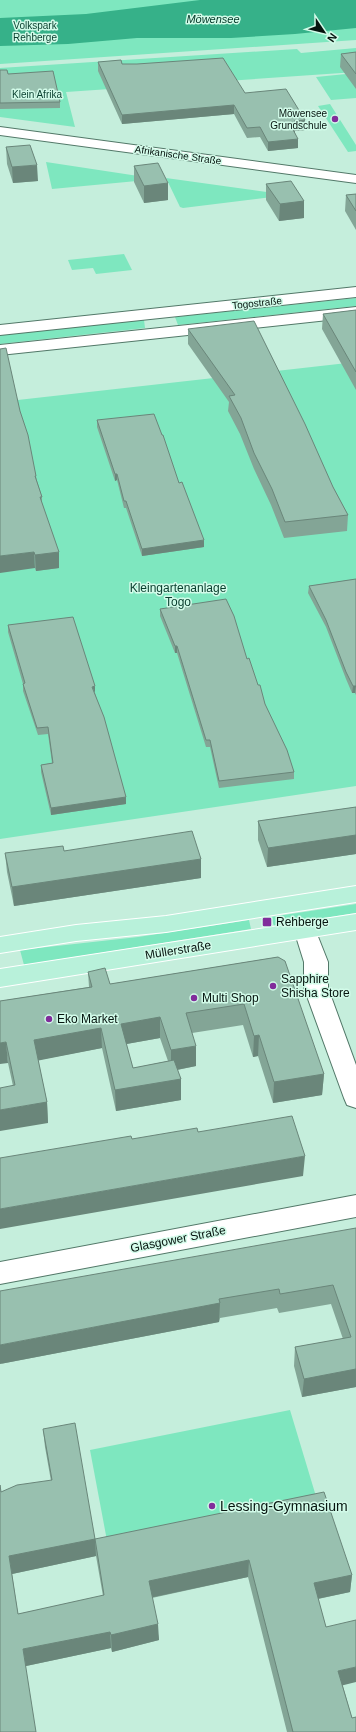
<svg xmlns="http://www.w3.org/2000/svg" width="356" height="1732" font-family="Helvetica,sans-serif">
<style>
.green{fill:#7ee7bf}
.water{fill:#36b189}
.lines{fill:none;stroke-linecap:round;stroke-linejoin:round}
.street-casing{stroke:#527868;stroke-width:2}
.secondary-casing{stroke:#527868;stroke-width:2}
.primary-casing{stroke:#fff;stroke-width:2}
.street{fill:#fff;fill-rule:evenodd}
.secondary{fill:#fff;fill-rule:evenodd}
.primary{fill:#b8f1da;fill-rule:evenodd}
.wall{fill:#83a596;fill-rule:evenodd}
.shaded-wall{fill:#6a867a}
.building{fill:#98c0af;stroke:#6a867a;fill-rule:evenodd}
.poi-dot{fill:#812c9b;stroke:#d2fbe9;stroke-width:1.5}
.labels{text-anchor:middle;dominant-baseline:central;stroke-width:3;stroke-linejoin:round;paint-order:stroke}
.far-park-label{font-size:10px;fill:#083d2d;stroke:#d2fbe9}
.far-poi-label{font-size:10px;fill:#06140f;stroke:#d2fbe9;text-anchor:end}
.far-street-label{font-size:10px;fill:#06140f;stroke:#d2fbe9}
.far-water-label{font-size:11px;font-style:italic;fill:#003626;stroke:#d2fbe9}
.park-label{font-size:12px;fill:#083d2d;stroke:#d2fbe9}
.poi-label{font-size:12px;fill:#06140f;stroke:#d2fbe9;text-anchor:start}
.street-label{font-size:12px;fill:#06140f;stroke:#d2fbe9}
.near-poi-label{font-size:14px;fill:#06140f;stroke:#d2fbe9;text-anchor:start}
</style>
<rect width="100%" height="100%" fill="#c5eedc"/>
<path class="green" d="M0,0H356V40L0,64Z
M356,48V72L66,92L75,127L0,117V68L297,49L301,53Z
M356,73V98L331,100L316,77Z
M330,104L356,145V151L348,152L318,106Z
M46,162L158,179L52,189Z
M166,178L281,194L280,196L183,208L180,207Z
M124,254L132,270L96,274L93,268L72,270L68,260Z
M356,298V306L178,325L175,317Z
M144,320L145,328L0,344V335Z
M356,362V786L0,839V402Z
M356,904V913L274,926L271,917Z
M249,920L251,929L24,965L20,950L138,937Z
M290,1410L318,1503L108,1546L90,1450Z"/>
<path class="water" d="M200,0H356V28L295,34L231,38H137L68,44L0,46V18L86,14Z"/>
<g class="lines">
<defs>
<path id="street" d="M356,287V297L0,335V325Z
M356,307V317L0,355V345Z
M305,922L313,924L328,962V988L356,1065V1108L347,1105L344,1098L304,988V962L294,930L297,924Z
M356,1195V1217L0,1284V1262Z"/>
<path id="secondary" d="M0,127L356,175V183L0,135Z"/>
<path id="primary" d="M356,886V902L166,932L76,941L0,953V937L76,925L166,916Z
M356,914V930L0,987V969Z"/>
</defs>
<use href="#street" class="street-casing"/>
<use href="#secondary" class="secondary-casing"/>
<use href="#primary" class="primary-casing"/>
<use href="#street" class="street"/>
<use href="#secondary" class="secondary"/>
<use href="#primary" class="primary"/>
</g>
<path class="wall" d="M356,52V89L340,67L341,54Z
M98,62L122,64L245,93L305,120V130L295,131V133L298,148L268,151L260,137L247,138L234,114L122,124L98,71Z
M0,70L60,102V108L0,109Z
M6,147L38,181L13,183L7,164Z
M134,166L168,183V200L144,203L134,182Z
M266,184L304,201V218L279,221L266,200Z
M356,194V230L345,211L346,195Z
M356,310V390L322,329L323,314Z
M188,329L333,487L348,515L347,531L284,538L271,505L254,469L240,434L228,411L229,402L188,344Z
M20,411L36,476L37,481L42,497V503L59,568L36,571L35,568Z
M97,420L179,483L204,547L142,556L126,508H124L117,480L115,481L97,427Z
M356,579V695L355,693H352L346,679L326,627L308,593L309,586Z
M160,609L247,659L265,704L294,772V779L219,788L210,747H206L177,653H175L160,616Z
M8,625L95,693L126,797V804L51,815L41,772V765L52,763L48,734L38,735L23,691V684L8,632Z
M356,807V854L267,867L258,840V821Z
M64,851L201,859V878L14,906L7,872L5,853Z
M278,957L324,1074L322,1095L273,1103L258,1056L253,1057L243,1025L192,1033L196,1066L177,1070L181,1079V1100L116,1111L102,1048L38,1060L47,1102L48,1123L13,1086L8,1063L0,1001L89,987L88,972L110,984ZM160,1038L168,1061L133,1068L126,1044Z
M356,1228V1387L302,1397L294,1366L295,1347L343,1339L331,1304L279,1313L277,1308L220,1318L219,1322L0,1364Z
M43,1429L95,1539L352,1575L350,1592L318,1599L356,1732H287L248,1577L152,1598L159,1640L112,1652L111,1648L26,1666L0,1732L1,1492L51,1481L45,1447ZM96,1556L103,1596L18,1614L12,1574Z"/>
<path class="shaded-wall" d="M234,105V114L122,124V115Z
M305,120V130L295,131V133L289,134L290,124L294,121Z
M298,139V148L268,151V142Z
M37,165L38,181L13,183L12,167Z
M168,183V200L144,203V186Z
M304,201V218L279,221L280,204Z
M115,474H117V480L115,481Z
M204,540V547L142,556V549Z
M34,552L35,568L0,573V556Z
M59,552V568L36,571L35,555Z
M175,646H177V653H175Z
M95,686V693L92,687Z
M353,686H356L355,693H352Z
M126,797V804L51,815V808Z
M356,835V854L267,867L268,848Z
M201,859V878L14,906L12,887Z
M160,1017V1038L121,1045V1024Z
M101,1028L102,1048L36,1061L34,1040Z
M259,1035L258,1056L253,1057L254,1036Z
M6,1042L8,1063L0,1064V1043Z
M196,1046V1066L171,1071V1050Z
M324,1074L322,1095L273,1103L274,1082Z
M181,1079V1100L116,1111L115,1090Z
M47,1102L48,1123L0,1131V1110Z
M305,1156L303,1176L0,1229V1209Z
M220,1303L219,1322L0,1364V1345Z
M356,1369V1387L302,1397L304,1379Z
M95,1539L96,1556L12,1574L9,1556Z
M249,1560L248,1577L149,1598V1581Z
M352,1575L350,1592L312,1600L314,1583Z
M158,1624L159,1640L112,1652L111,1635Z
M110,1632L111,1648L26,1666L23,1649Z
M356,1667V1682L336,1687L338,1671Z"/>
<path class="building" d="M356,52V74L341,54Z
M223,58L245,93L286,89L305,120L294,121L296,124H290L298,139L268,142L260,127L247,128L234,105L122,115L98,62L121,60L122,64H137Z
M0,70H7L8,74L53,71L60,102L0,103Z
M30,145L37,165L12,167L6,147Z
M158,163L168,183L144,186L134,166Z
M291,181L304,201L280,204L266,184Z
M356,194V211L346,195Z
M356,310V372L323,314Z
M254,321L305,424L333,487L348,515L285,522L272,489L254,453L241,418L229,396L235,395L188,329Z
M6,348L20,411L28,435L36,476H35L42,497H40L59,552L35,555L34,552L0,556V349Z
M154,414L162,435H163L179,483L182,482L204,540L142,549L126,501H124L117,474H115L97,420Z
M356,579V687V686H353L346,672L326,620L309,586Z
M226,599L234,616L247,659L249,658L258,685H260L265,704L287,750L294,772L219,781L210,740H206L177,646H175L160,609Z
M73,617L95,686L92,687L104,717L126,797L51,808L41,765L53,763L48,727L37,728L23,684L25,683L8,625Z
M356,807V835L268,848L258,821Z
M192,831L201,859L12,887L5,853L63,846L64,851Z
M278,957L285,961L324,1074L274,1082L259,1035L254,1036L244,1004L186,1013L196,1046L171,1050L160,1017L121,1024L133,1068L174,1060L181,1079L115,1090L101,1028L34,1040L47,1102L0,1110V1088L15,1085L6,1042L0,1043V1001L92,987L88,972L105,968L110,984Z
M292,1116L305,1156L0,1209V1158L131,1136L132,1139L197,1128L198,1132Z
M356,1228V1369L304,1379L295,1347L351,1337L333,1285L280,1294L279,1289L219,1299L220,1303L0,1345V1291Z
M75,1423L95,1539L324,1492L352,1575L314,1583L326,1627L356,1620V1667L338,1671L352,1718L356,1717V1732H293L249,1560L149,1581L158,1624L111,1635L110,1632L23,1649L36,1732H0V1485L1,1492L17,1485L52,1480L43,1429ZM95,1539L104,1595L18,1614L9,1556Z"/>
<g class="poi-dot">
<circle cx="335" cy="119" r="4"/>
<rect x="262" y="917" width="10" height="10" rx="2"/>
<circle cx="273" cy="986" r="4"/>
<circle cx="194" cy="998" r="4"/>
<circle cx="49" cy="1019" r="4"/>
<circle cx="212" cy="1506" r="4"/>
</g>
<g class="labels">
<g class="far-park-label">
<text x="35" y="25">Volkspark<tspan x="35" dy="12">Rehberge</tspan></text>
<text x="37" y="94">Klein Afrika</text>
</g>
<g class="far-poi-label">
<text x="327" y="113">Möwensee<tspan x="327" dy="12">Grundschule</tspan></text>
</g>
<g class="far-street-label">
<text transform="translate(178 155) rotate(8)">Afrikanische Straße</text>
<text transform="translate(257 303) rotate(-6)">Togostraße</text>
</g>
<g class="far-water-label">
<text x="213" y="19">Möwensee</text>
</g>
<g class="park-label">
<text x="178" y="588">Kleingartenanlage<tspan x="178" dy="14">Togo</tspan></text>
</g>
<g class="poi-label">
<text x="276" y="922">Rehberge</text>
<text x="281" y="979">Sapphire<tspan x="281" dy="14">Shisha Store</tspan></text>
<text x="202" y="998">Multi Shop</text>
<text x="57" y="1019">Eko Market</text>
</g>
<g class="street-label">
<text transform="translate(178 950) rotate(-9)">Müllerstraße</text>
<text transform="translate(178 1239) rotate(-11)">Glasgower Straße</text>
</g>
<g class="near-poi-label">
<text x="220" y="1506">Lessing-Gymnasium</text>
</g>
</g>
<g transform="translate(324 32) rotate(125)" stroke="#d2fbe9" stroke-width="3" paint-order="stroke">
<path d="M0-3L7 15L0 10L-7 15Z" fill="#06140f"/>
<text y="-6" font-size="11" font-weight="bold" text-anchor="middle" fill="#06140f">N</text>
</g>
</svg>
